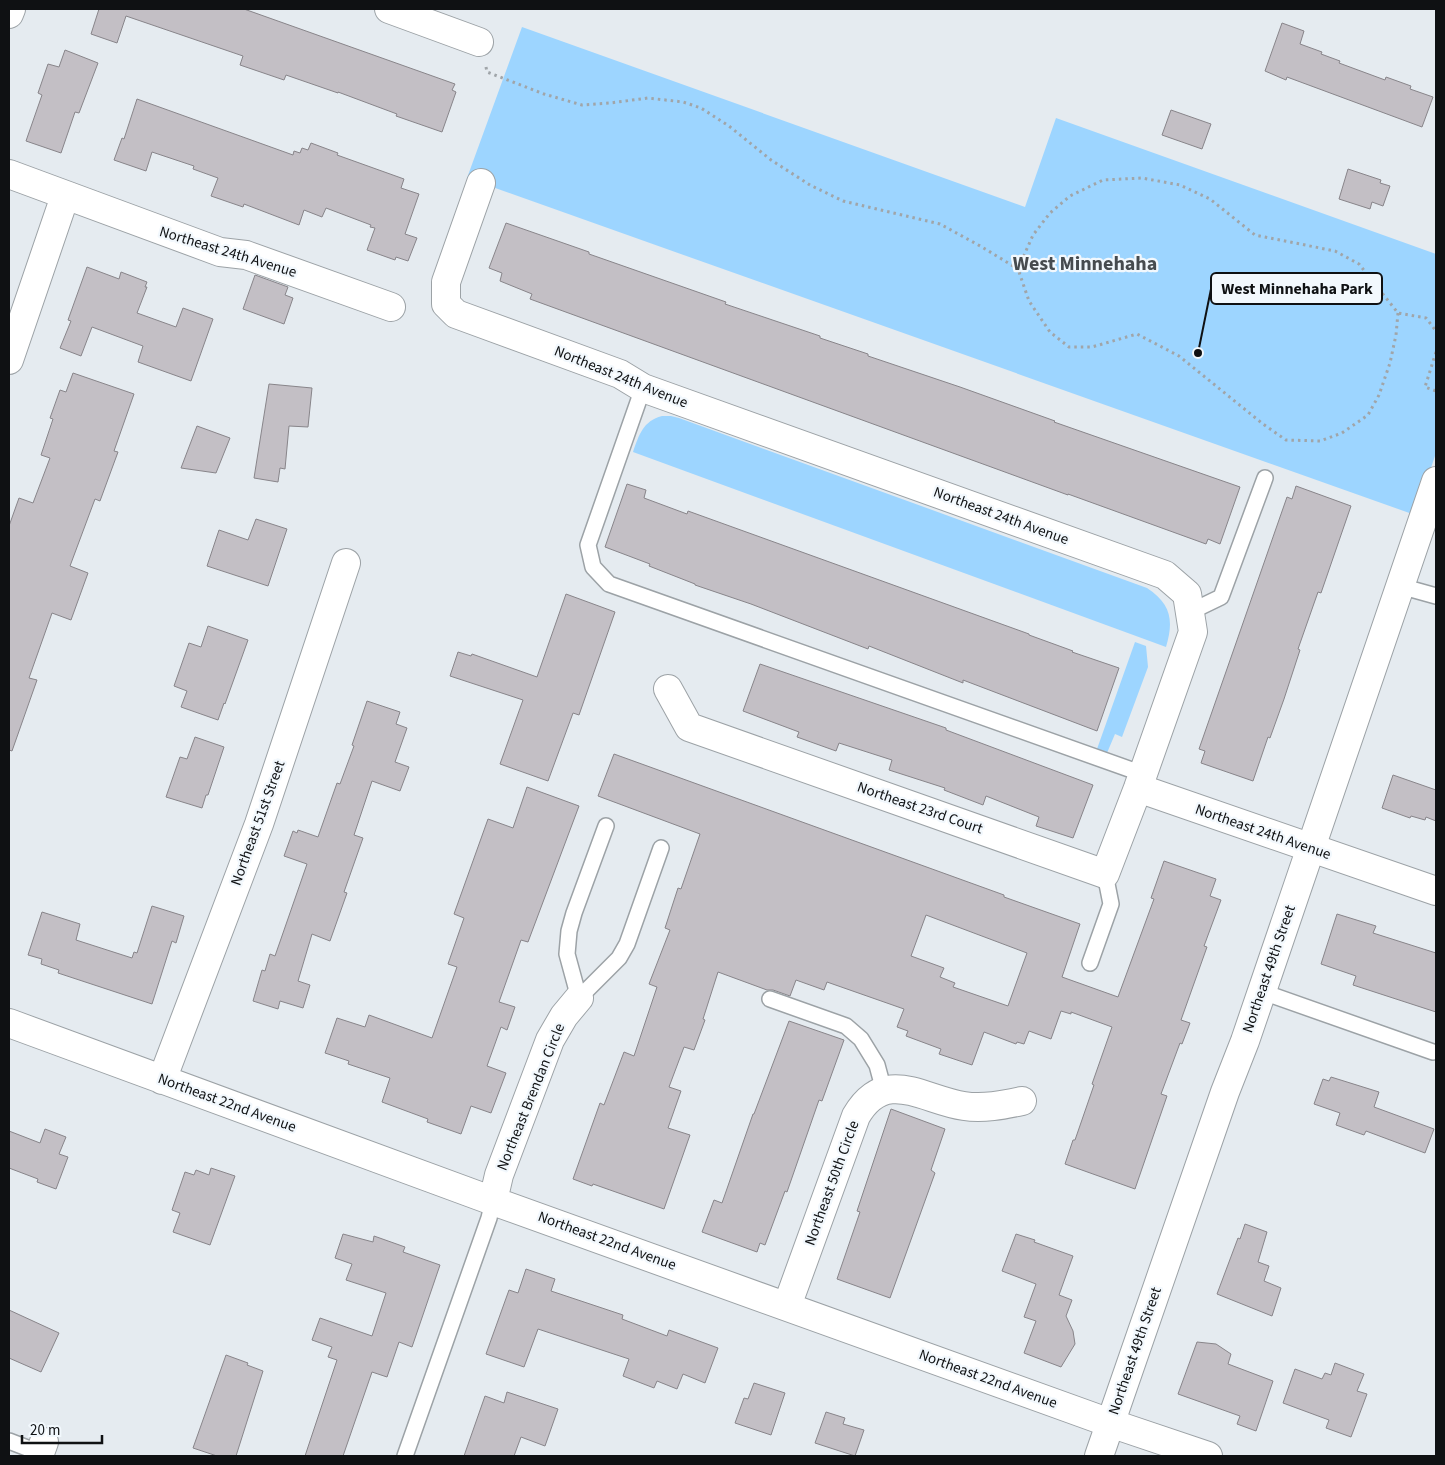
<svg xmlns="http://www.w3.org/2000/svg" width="1445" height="1465" font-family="'Source Sans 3',sans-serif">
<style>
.green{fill:#9dd5ff}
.building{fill:#c3bfc5;stroke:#88858a;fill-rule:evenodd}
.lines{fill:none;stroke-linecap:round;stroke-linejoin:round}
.service-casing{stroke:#9ca2a6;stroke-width:18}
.minor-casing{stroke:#9ca2a6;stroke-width:30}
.tertiary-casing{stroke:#9ca2a6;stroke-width:30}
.path{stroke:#a0a5a9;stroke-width:3;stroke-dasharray:2.5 4;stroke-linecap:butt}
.service{stroke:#fff;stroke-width:15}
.minor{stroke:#fff;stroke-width:28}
.tertiary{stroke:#fff;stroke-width:28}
.labels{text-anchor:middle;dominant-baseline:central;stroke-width:4.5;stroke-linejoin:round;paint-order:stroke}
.street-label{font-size:15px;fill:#0f1113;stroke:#f2f8fd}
.district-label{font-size:20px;font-weight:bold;fill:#464b4f;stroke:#f2f8fd}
.leader{fill:none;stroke:#0f1113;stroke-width:2}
.callout-dot{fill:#0f1113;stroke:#f2f8fd;stroke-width:2}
.callout{fill:#f2f8fd;stroke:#0f1113;stroke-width:2}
.callout-label{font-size:16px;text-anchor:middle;font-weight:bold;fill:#0f1113}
</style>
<rect width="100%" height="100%" fill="#e5ebf0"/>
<path class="green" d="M522,27L1025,207L1056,118L1436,254V453L1415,515L467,178Z
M662,416H671L679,418L1147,588C1171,604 1174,620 1166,647L633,452C639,435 643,421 662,416Z
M1135,642L1146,646L1148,667L1122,737L1115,734L1107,753L1097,749Z"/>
<path class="building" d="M99,9H244L455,84L452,90L456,92L442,132L396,116L397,114L338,92V93L286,75L284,80L240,65L243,56L126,16L117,43L91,34Z
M1282,23L1304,31L1300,44L1322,52L1321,54L1340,61L1339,63L1385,80L1386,77L1411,86L1410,89L1433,97L1422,127L1287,77L1286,80L1265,71Z
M65,50L98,63L79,113L75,112L61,153L26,141L42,95L38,93L48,64L59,67Z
M137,99L293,155L294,151L300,153L302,148L308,150L311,143L338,153L337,155L404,179L401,188L419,194L405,234L417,238L408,261L396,257L395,260L367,250L375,228L370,227L371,225L326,208L322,217L304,210L299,225L244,204L243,207L211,196L218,178L193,169L194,166L152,152L146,171L114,160L122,138L124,139Z
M1171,110L1211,124L1202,149L1162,135Z
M1348,169L1381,180L1380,183L1390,186L1383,206L1372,202L1370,209L1339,199Z
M506,223L589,252V254L726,302L725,304L820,336V338L868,354V356L960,387L1055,421L1054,422L1240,487L1220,544L1208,539L1206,544L1068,494V495L530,299L532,294L500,281L502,273L489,268Z
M87,267L119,279L121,272L147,282L145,287H147L137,313L176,327L183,308L213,319L191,381L138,362L143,346L92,327L81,356L60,348L71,321L68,320Z
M255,275L288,287L285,295L293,298L284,324L243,309Z
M73,373L134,394L114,451L118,452L100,501L95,499L70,566L88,573L71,620L52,613L29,678L37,680L12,751L9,750V526L19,498L33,503L50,458L41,455L53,419L50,418L60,390L66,392Z
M269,384L312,388L308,427L289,426L285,469L280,468L278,482L254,478Z
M197,426L230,438L216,473L181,468Z
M627,484L646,490L644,498L687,514L688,511L1029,634V635L1073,651L1072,652L1119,668L1097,731L963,680V683L869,646L868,649L751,604L695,585V584L649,566L650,564L605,547Z
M1296,486L1351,506L1321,593L1318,592L1298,649L1300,650L1284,699L1270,738L1268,737L1253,781L1201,763L1205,751L1199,749L1287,497L1292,499Z
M256,519L287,529L268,586L207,566L219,530L248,540Z
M566,594L615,612L579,715L573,713L548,781L500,764L523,700L450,676L458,652L471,656L472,654L537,677Z
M208,626L248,640L225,704L224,703L218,720L181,707L187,691L174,686L189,643L201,647Z
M760,664L946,728V730L1093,785L1073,838L1036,826L1039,817L986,796L983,805L944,790L945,788L889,770L892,760L839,743L836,751L797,737L799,732L743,711Z
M367,701L400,712L396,724L407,728L395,762L409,767L400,791L372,781L354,835L363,838L344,892L347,893L330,941L312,934L298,981L310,985L303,1008L280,1001L278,1009L253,1001L262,970L265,971L270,954L275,956L307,864L284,856L293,831L297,833L298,830L318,837L337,783L340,784L354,746L352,745Z
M195,737L224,747L208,795H206L202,808L166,797L180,757L187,759Z
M614,754L1004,895V897L1080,924L1062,977L1118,997L1154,899L1151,898L1164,861L1216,879L1210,896L1221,900L1204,946L1207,947L1181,1020L1190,1023L1182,1044L1180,1043L1161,1094L1167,1096L1135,1189L1065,1164L1073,1140H1075L1094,1085L1092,1084L1112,1027L1071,1012V1014L1061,1011L1051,1039L1029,1031L1024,1044L1017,1042L1016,1044L984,1032L972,1065L939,1054L941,1049L906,1036L908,1031L897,1027L904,1009L827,982L824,990L796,980L790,996L773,990H767L718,972L703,1019L705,1020L694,1050L684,1047L669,1087L681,1091L668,1128L690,1135L664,1209L593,1184L592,1186L573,1179L600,1103L604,1105L624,1052L634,1056L657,987L649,984L670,930L665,928L678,888L681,889L700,834L598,796ZM926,915L1027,953L1008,1006L953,987L955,983L940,977L944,968L911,956Z
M1393,775L1436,790V821L1426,817L1425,820L1411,816L1410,818L1382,808Z
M527,787L579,806L528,942L521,940L499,1002L515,1007L507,1030L501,1027L487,1066L506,1073L491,1113L471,1106L461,1134L427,1122L428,1119L382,1102L390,1078L348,1064L349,1061L325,1053L337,1018L365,1027L369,1015L432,1038L457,967L448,964L464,918L454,914L488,819L513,828Z
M152,906L184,916L176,943L172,941L152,1004L58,973L59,970L41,964L42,959L28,955L42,912L80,924L76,940L132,958L134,952L137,953Z
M1337,914L1376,926L1373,933L1436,953V1012L1353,985L1356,976L1321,964Z
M789,1021L844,1040L822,1101L819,1100L787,1192L785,1191L765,1245L760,1243L757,1252L702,1232L714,1200L722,1203L753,1114H754Z
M1331,1077L1379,1092L1374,1107L1434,1129L1425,1153L1366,1131L1364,1135L1336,1125L1340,1113L1314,1104L1323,1079L1329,1081Z
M891,1109L945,1129L931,1170L935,1173L890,1298L837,1279L860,1212L857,1211Z
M45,1129L66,1137L59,1154L68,1157L56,1189L37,1182L38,1179L9,1168V1131L40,1143Z
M211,1168L235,1176L210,1245L173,1232L180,1213L172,1210L185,1172L194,1175L196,1170L209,1175Z
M1245,1224L1267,1232L1258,1262L1269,1266L1264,1281L1281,1288L1272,1316L1217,1294L1238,1238L1240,1239Z
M343,1234L373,1242L374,1236L405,1247L403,1252L440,1265L412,1347L399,1342L387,1377L372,1372L343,1456H305L337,1360L328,1357L332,1347L312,1340L320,1318L372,1336L386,1293L346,1280L352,1264L335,1258Z
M1016,1234L1035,1240L1034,1242L1073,1256L1059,1295L1072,1300L1066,1316L1073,1331L1075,1344L1061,1367L1024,1353L1036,1321L1024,1317L1036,1284L1002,1271Z
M526,1269L555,1279L551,1291L623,1315L622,1319L667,1336L669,1330L718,1348L705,1383L683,1374L677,1389L657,1381L654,1388L623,1376L629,1359L538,1329L524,1367L486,1354L509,1290L518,1293Z
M9,1310L59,1333L41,1372L9,1358Z
M1197,1342L1216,1344L1231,1354L1228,1364L1273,1381L1256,1431L1237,1424L1240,1416L1178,1394Z
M226,1355L248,1363L247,1365L263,1371L236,1456H217L193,1448Z
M1335,1363L1364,1374L1357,1391L1367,1394L1351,1437L1326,1428L1329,1420L1283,1403L1295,1369L1322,1379L1325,1373L1331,1375Z
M754,1383L785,1393L771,1435L735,1423L744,1398L748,1399Z
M507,1392L558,1409L545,1446L521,1437L514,1456H464L485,1396L504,1403Z
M826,1412L845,1418L843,1424L864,1430L855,1456L815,1443Z"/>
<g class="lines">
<defs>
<path id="service" d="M643,388L588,545L593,567L609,584L1143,774
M1400,586L1436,596
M1190,612L1221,597L1265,478
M1090,963L1111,904L1105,874
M1260,991L1433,1052
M579,998L567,954L569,931L574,913L606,826
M579,998L619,958L627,944L661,848
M770,999L846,1026L861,1039L877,1065L884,1091
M9,1441L40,1453
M405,1456L489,1218L493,1201"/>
<path id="minor" d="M389,9L479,42
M9,14L11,9
M9,174L220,252L246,255L391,307
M481,183L446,282V304L456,314L620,374L643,388L1165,575L1187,594L1193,632L1138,788L1105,874L689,727L668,689
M9,360L65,196
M1138,788L1436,891
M9,1023L493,1201L1110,1423L1208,1456
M162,1080L259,824L346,563
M493,1201L499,1175L550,1040L564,1016L579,998
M787,1306L856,1116C885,1066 923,1100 964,1106C983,1109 1003,1105 1022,1101
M39,1456L44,1442"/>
<path id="tertiary" d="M1099,1456L1225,1092L1245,1041L1436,481"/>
</defs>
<use href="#service" class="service-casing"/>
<use href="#minor" class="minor-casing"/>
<use href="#tertiary" class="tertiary-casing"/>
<path class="path" d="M486,67L487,72L544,94L582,105L610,103L648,98L683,102L701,108L729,126L771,160L810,185L843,201L940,224L982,247L1018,269
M1398,313L1396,335L1390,363L1379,395L1368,415L1342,433L1320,441L1286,440L1263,424L1179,356L1137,334L1092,347H1069L1050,332L1029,301L1018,269L1033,235L1050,213L1070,196L1103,180L1142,178L1180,185L1210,199L1255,235L1335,251L1359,264L1398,313L1426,318L1436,331
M1436,352L1425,387L1436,391"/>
<use href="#service" class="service"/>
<use href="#minor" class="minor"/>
<use href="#tertiary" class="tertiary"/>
</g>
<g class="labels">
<g class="street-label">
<text transform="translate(228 252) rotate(17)">Northeast 24th Avenue</text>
<text transform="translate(621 377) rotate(22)">Northeast 24th Avenue</text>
<text transform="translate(1001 516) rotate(20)">Northeast 24th Avenue</text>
<text transform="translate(920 808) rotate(19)">Northeast 23rd Court</text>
<text transform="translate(258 823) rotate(-70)">Northeast 51st Street</text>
<text transform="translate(1263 832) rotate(19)">Northeast 24th Avenue</text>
<text transform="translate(1269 969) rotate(-71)">Northeast 49th Street</text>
<text transform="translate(531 1097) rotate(-68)">Northeast Brendan Circle</text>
<text transform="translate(227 1103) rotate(20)">Northeast 22nd Avenue</text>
<text transform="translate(832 1183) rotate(-70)">Northeast 50th Circle</text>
<text transform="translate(607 1241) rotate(20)">Northeast 22nd Avenue</text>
<text transform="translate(1135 1351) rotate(-71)">Northeast 49th Street</text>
<text transform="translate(988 1379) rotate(20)">Northeast 22nd Avenue</text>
</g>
<g class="district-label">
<text x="1085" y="264">West Minnehaha</text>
</g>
</g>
<path class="leader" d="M1198 353L1211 289"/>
<circle class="callout-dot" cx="1198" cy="353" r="5"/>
<rect class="callout" x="1211" y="273" width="171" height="31" rx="5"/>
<g class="callout-label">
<text x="1297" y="294">West Minnehaha Park</text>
</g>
<rect width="1445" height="1465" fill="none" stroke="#0f1113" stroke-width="20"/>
<path d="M22 1435v8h80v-8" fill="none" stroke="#0f1113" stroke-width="2.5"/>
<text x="30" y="1435" font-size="15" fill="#0f1113" stroke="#f2f8fd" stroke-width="4" paint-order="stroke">20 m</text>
</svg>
